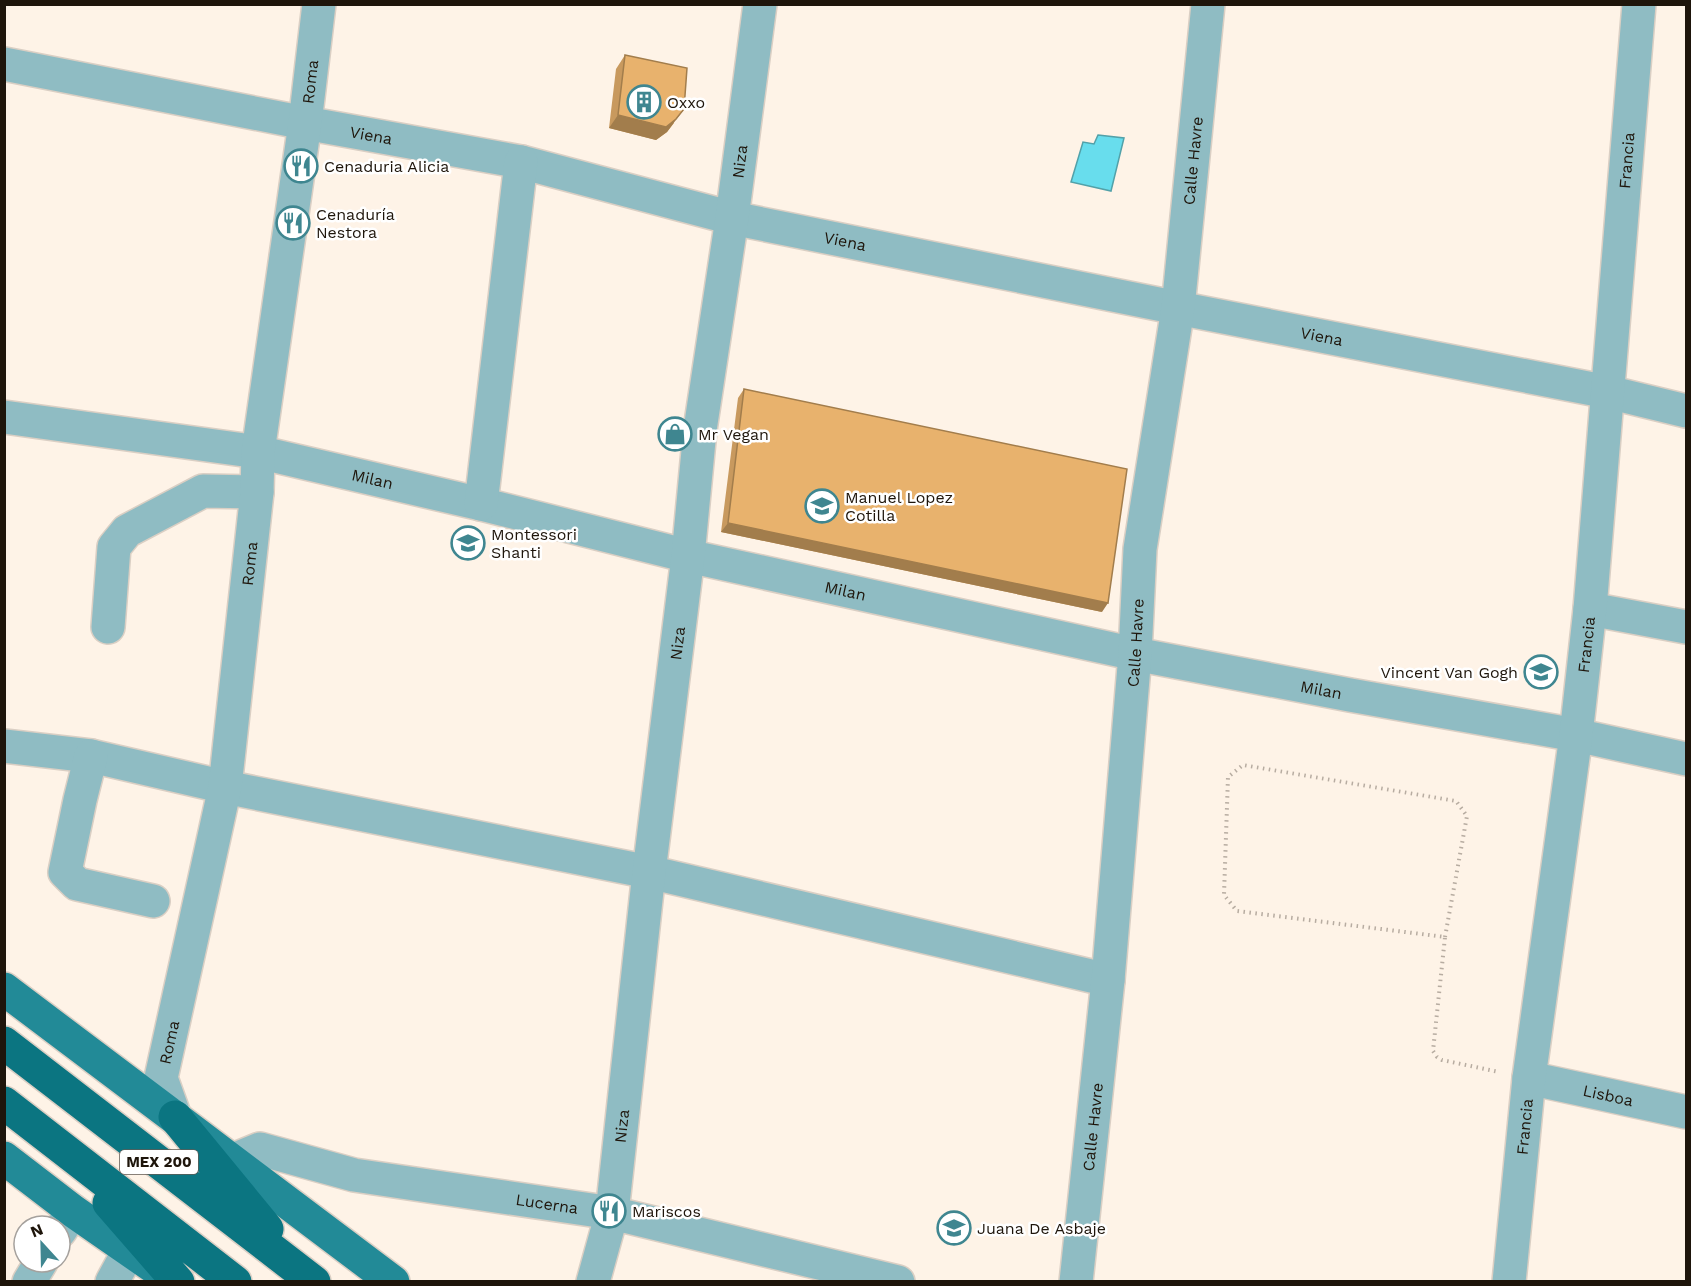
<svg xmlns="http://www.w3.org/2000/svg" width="1691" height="1286" font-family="'Work Sans',sans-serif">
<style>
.water{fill:#68dded;stroke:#52a1a9;stroke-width:1.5}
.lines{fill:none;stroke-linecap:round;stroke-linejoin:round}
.minor-casing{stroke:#dacfc4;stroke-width:36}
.major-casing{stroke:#dacfc4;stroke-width:36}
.highway-casing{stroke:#dacfc4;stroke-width:36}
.path{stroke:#b7aca1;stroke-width:4;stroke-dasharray:1.5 4.5;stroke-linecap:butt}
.minor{stroke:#8fbcc3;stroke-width:33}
.major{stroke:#228a97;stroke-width:33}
.highway{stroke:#0b7581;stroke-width:33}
.wall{fill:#c8995e}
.shaded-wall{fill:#a27d4c}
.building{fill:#e8b26d;stroke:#a27d4c;stroke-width:1.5}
.labels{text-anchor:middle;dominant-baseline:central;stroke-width:5;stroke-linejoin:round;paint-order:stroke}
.shield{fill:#fff;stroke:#625b54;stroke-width:1.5}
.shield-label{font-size:15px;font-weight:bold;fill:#1e150b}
.street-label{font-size:16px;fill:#1e150b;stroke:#fff}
.poi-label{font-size:16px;fill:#1e150b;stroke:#fff;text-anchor:start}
</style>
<rect width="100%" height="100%" fill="#fef3e7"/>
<path class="water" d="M1098,135L1124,138L1111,191L1071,182L1083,142L1094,144Z"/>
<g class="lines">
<defs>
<g id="minor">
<path id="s1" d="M4,64L305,123L521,162L732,218L1178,308L1608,392L1686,411"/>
<path id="s2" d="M4,417L258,452L481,504L688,556L1135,654L1350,695L1576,735L1686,759"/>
<path d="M481,504L521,162"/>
<path d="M1590,609L1686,627"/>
<path d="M108,627L114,547L127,531L203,491L257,492"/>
<path d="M4,746L91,756L225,787L649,872L1108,980"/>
<path d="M91,756L80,800L65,872L77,884L153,901"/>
<path id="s3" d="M1529,1078L1686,1112"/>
<path id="s4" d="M175,1117L161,1078L225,787L257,492L258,452L305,123L319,4"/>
<path id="s5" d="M231,1161L260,1149L354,1175L612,1213L898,1282"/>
<path d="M60,1231L73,1211"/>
<path d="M29,1282L41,1262"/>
<path d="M112,1282L130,1249"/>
<path id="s6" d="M593,1282L612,1213L649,872L688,556L700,430L732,218L760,4"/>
<path id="s7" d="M1076,1282L1108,980L1135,654L1140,549L1178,308L1208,4"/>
<path id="s8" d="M1509,1282L1529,1078L1576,735L1590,609L1639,4"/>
</g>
<path id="major" d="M4,989C134,1086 263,1185 393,1282
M4,1158L73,1211L161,1272"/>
<path id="highway" d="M4,1043L314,1282
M4,1103L235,1282
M175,1117L267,1229
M109,1203L178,1282"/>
</defs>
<use href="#minor" class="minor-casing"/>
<use href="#major" class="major-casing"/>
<use href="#highway" class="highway-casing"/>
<path class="path" d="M1445,937L1467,816L1456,801L1243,765L1228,777L1224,895L1237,911L1445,937L1433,1051L1437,1057L1442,1060L1499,1072"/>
<use href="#minor" class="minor"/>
<use href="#major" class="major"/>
<use href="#highway" class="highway"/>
</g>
<path class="wall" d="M625,55L674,123L667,132L656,140L609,128L616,69Z
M744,389L1102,612L721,532L738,398Z"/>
<path class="shaded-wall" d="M684,109L667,132L656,140L609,128L618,115Z
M728,523L1108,603L1102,612L721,532Z"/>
<path class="building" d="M625,55L687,68L684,109L676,119L666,127L618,115Z
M744,389L1127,469L1108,603L728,523Z"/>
<defs>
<symbol id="building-ring" viewBox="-11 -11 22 22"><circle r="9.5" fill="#fff" stroke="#3f8690" stroke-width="1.5"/><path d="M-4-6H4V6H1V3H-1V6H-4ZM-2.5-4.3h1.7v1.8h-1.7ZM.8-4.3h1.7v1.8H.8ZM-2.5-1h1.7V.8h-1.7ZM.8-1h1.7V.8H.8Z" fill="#3f8690"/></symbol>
<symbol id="restaurant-ring" viewBox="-11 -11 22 22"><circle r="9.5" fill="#fff" stroke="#3f8690" stroke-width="1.5"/><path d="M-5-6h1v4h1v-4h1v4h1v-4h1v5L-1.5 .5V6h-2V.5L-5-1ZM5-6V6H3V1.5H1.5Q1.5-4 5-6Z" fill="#3f8690"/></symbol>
<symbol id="shop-ring" viewBox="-11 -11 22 22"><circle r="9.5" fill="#fff" stroke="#3f8690" stroke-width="1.5"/><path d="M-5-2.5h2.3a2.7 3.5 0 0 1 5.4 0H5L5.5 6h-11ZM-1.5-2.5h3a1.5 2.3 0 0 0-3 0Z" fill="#3f8690"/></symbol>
<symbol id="school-ring" viewBox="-11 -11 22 22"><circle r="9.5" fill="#fff" stroke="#3f8690" stroke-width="1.5"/><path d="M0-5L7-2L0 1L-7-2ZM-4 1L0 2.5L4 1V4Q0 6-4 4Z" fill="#3f8690"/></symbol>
<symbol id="university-ring" viewBox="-11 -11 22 22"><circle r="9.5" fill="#fff" stroke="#3f8690" stroke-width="1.5"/><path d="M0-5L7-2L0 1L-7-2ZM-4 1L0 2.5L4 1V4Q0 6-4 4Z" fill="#3f8690"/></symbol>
</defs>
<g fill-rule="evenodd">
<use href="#building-ring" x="625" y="83" width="38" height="38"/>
<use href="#restaurant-ring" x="282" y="147" width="38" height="38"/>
<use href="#restaurant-ring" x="274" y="204" width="38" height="38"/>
<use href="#shop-ring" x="656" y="415" width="38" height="38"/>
<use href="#school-ring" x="803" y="487" width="38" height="38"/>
<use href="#school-ring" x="449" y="524" width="38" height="38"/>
<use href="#school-ring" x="1522" y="653" width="38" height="38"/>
<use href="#restaurant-ring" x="590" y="1192" width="38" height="38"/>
<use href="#university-ring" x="935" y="1209" width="38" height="38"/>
</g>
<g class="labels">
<rect class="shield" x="120" y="1150" width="78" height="24" rx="4.5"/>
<g class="shield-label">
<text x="159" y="1162">MEX 200</text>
</g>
<g class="street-label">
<text stroke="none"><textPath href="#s4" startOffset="1050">Roma</textPath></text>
<text stroke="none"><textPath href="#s1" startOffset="374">Viena</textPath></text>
<text stroke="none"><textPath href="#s7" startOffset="1128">Calle Havre</textPath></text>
<text stroke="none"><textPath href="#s8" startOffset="1128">Francia</textPath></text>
<text stroke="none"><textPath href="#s6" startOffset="1131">Niza</textPath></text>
<text stroke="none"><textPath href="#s1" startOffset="860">Viena</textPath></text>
<text stroke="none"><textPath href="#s1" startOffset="1346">Viena</textPath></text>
<text stroke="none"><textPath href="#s2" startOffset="374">Milan</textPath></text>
<text stroke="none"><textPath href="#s4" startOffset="564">Roma</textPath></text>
<text stroke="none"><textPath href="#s2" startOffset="860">Milan</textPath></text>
<text stroke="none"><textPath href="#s7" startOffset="642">Calle Havre</textPath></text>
<text stroke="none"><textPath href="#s6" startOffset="645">Niza</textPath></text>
<text stroke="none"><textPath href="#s8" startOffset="642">Francia</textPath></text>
<text stroke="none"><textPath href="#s2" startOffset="1346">Milan</textPath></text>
<text stroke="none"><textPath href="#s4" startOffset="78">Roma</textPath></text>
<text stroke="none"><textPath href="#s3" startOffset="81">Lisboa</textPath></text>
<text stroke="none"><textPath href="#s6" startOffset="159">Niza</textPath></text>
<text stroke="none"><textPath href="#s7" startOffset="156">Calle Havre</textPath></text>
<text stroke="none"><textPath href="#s8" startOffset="156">Francia</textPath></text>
<text stroke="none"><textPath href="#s5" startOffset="324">Lucerna</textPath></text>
</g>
<g class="poi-label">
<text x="667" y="102">Oxxo</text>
<text x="324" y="166">Cenaduria Alicia</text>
<text x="316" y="214">Cenaduría<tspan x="316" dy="18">Nestora</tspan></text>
<text x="698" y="434">Mr Vegan</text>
<text x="845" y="497">Manuel Lopez<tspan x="845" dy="18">Cotilla</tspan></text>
<text x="491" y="534">Montessori<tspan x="491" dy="18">Shanti</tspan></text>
<text x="1518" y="672" text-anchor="end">Vincent Van Gogh</text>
<text x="632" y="1211">Mariscos</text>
<text x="977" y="1228">Juana De Asbaje</text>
</g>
</g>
<rect width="1691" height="1286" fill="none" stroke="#1e150b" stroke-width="12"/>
<g transform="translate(42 1244) rotate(338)"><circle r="28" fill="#ffffff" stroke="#a5a19d" stroke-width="1.5"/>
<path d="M0-4.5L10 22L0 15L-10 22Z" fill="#3f8690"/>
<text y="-9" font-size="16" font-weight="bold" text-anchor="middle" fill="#1e150b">N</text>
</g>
</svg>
